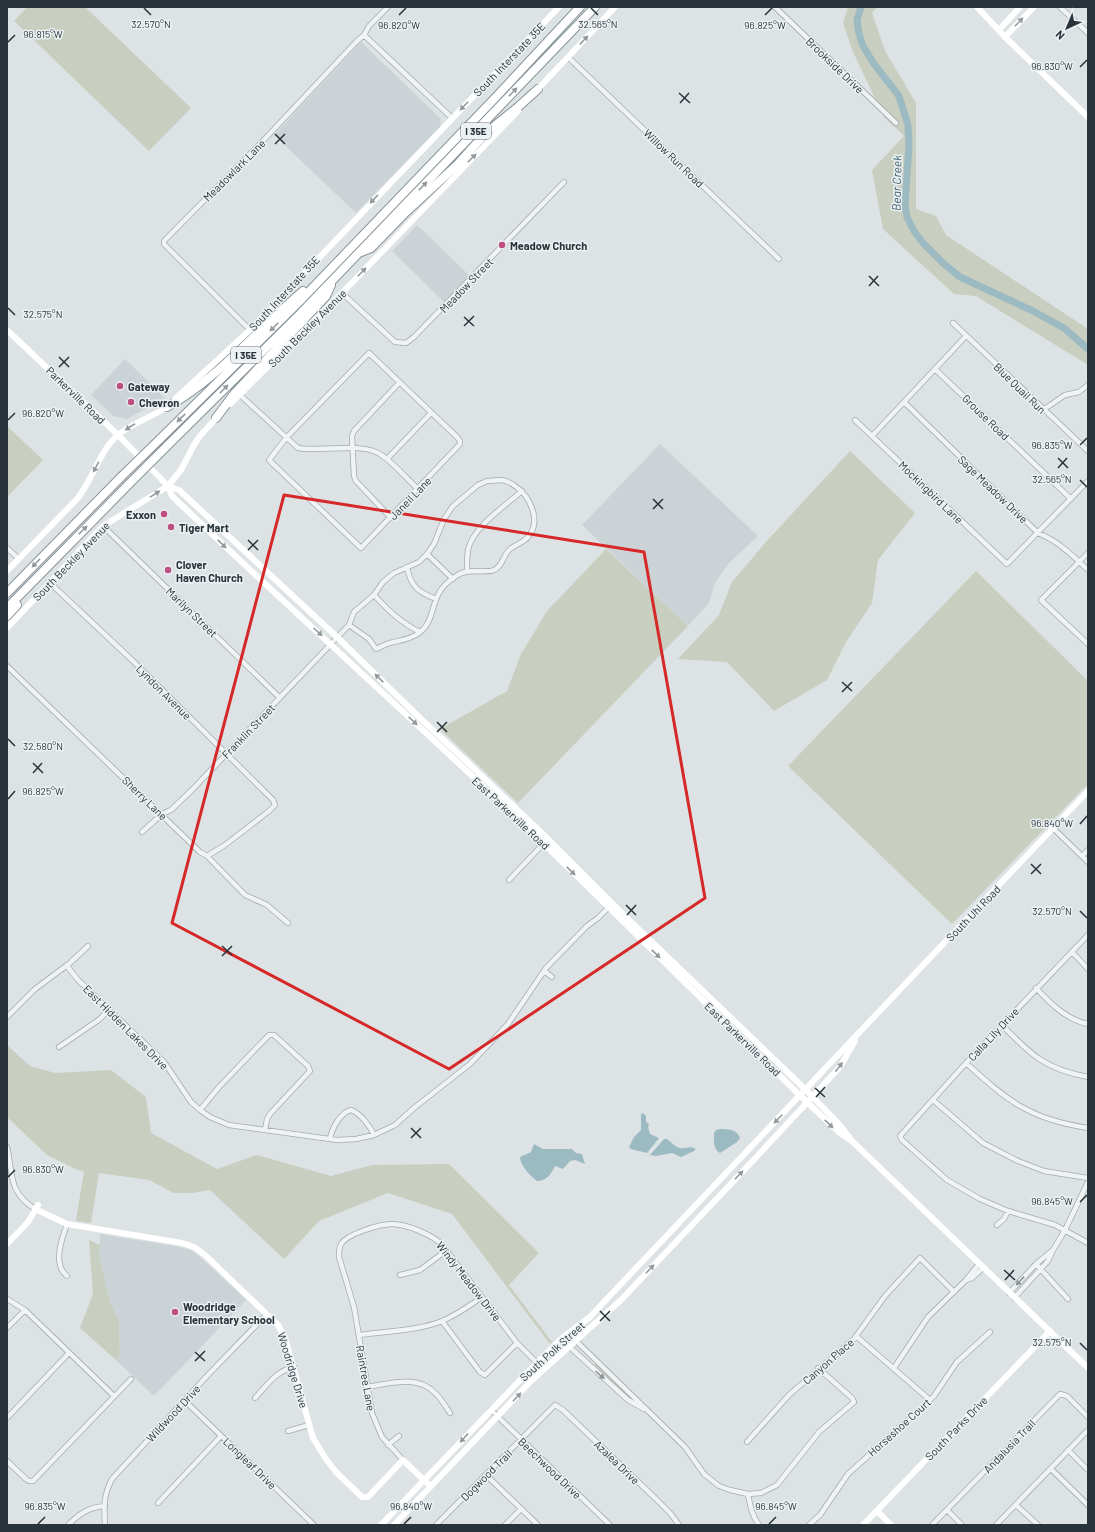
<svg xmlns="http://www.w3.org/2000/svg" width="1095" height="1532" font-family="Barlow,sans-serif">
<style>
.built{fill:#ccd3d6}
.green{fill:#c8cec0}
.water{fill:#9cbac1}
.lines{fill:none;stroke-linecap:round;stroke-linejoin:round}
.river{stroke:#9cbac1;stroke-width:7}
.street-casing{stroke:#a3abae;stroke-width:6}
.highway-casing{stroke:#87949a;stroke-width:10}
.street{stroke:#f0f3f4;stroke-width:4.5}
.secondary{stroke:#fff;stroke-width:6}
.highway{stroke:#fff;stroke-width:8}
.highway-bridge-casing{stroke:#87949a;stroke-width:10;stroke-linecap:butt}
.highway-bridge{stroke:#fff;stroke-width:8}
.oneway{fill:#949a9c}
.oneway2{fill:#8c9497}
.marked{fill:none;stroke:#d62828;stroke-width:3;stroke-linejoin:round}
.ticks{fill:none;stroke:#29343a;stroke-width:1.5}
.poi-dot{fill:#bd5081;stroke:#ecf1f3;stroke-width:1.5}
.labels{text-anchor:middle;dominant-baseline:central;stroke-width:3;stroke-linejoin:round;paint-order:stroke}
.shield{fill:#ecf1f3;stroke:#646d72;stroke-width:1}
.shield-label{font-size:10px;font-weight:bold;fill:#29343a}
.street-label{font-size:11px;fill:#29343a;stroke:#ecf1f3}
.poi-label{font-size:11px;font-weight:bold;fill:#29343a;stroke:#ecf1f3;text-anchor:start}
.water-label{font-size:12px;font-style:italic;fill:#385d69;stroke:#ecf1f3}
.ticks-label{font-size:10px;text-anchor:middle;fill:#29343a;stroke:#ecf1f3;stroke-width:3;stroke-linejoin:round;paint-order:stroke}
</style>
<rect width="100%" height="100%" fill="#dde3e5"/>
<path class="built" d="M361,42L441,119L440,127L356,213L274,135Z
M417,225L470,276L444,302L392,251Z
M125,359L165,398L127,419L113,416L91,395Z
M660,444L758,536L728,564L715,583L709,603L688,626L582,525Z
M100,1234L176,1246L193,1251L208,1264L246,1300L154,1396L116,1360L120,1356L119,1320L110,1304L99,1254Z"/>
<path class="green" d="M27,7H85L191,108L149,151L14,21Z
M848,7H877L872,13L885,51L916,103V209L936,216L946,235L1088,329V365L976,296L954,294L883,229L872,170L904,136L884,117L853,52L843,23Z
M7,426L43,460L7,497Z
M850,451L915,513L878,560L872,603L846,642L827,680L774,711L727,662L678,659L719,615L732,582L765,543Z
M606,549L688,626L518,803L440,729L507,691L521,654L547,611Z
M976,571L1088,681V784L952,924L788,766Z
M7,1045L30,1066L55,1073L111,1070L146,1097L151,1133L217,1169L257,1155L331,1176L372,1165L449,1164L539,1253L509,1285L552,1342L550,1344L452,1214L388,1193L319,1221L284,1259L210,1190L193,1193H174L149,1180L99,1173L91,1223L76,1221L84,1171L78,1170L47,1155L9,1119L7,1114Z
M89,1240L100,1245L99,1254L110,1303L119,1320L120,1356L116,1360L80,1328L93,1294Z
M596,1363L631,1397L619,1390L593,1366Z"/>
<path class="water" d="M643,1113L646,1116V1122L649,1124L648,1127L650,1134L659,1138L647,1153L631,1149L629,1147L634,1137L641,1130V1114Z
M720,1129C728,1129 737,1129 740,1138L737,1142L720,1153C713,1150 714,1140 714,1133L716,1130Z
M664,1139H667C671,1142 675,1147 680,1148C686,1149 690,1145 696,1149L694,1151L681,1157L672,1153L656,1156L650,1155Z
M534,1144L543,1149H572L576,1153L582,1154L585,1164L575,1160L570,1161L563,1169L555,1166C551,1174 547,1181 537,1181C530,1176 520,1165 520,1157L531,1152Z"/>
<g class="lines">
<path class="river" d="M861,7L857,20L859,34L863,46L874,64L899,96L908,125L909,145L905,205L907,217L914,231L923,243L944,264L960,277L1031,310L1064,328L1088,349"/>
<defs>
<path id="street" d="M775,7L896,123
M1060,7L1088,33
M364,35L452,118
M568,57L779,259
M342,293L395,342L406,343L414,337L564,182
M953,323L1088,451
M250,330L164,244V241L261,143L357,41L364,35L369,26L388,7
M369,353L457,437L460,441V444L361,548L269,460L286,438Z
M935,369L1071,499
M240,395L298,448C321,452 360,442 380,454C394,463 406,478 418,489
M904,402L1038,533C1058,541 1072,555 1088,570
M1043,410L1065,395L1079,392L1088,385
M855,420L1007,564L1088,481
M872,436L966,336
M387,459L431,413
M502,480C507,481 511,483 515,486C530,496 542,521 528,537C523,543 514,545 509,550C503,556 502,567 494,570C484,574 468,567 456,576C450,580 442,587 439,593C431,607 433,623 419,633C409,640 401,640 390,643C385,644 381,647 376,649L369,639L349,625L354,612L374,595L383,582L394,573L419,562L427,554L434,544L444,519L453,506L478,485L487,481Z
M391,518L356,481L354,476L352,436L354,431L399,383
M103,526L280,698
M7,548L18,558
M1088,553L1041,600L1088,644
M427,554L453,579
M407,567C411,587 418,592 436,599
M467,571C467,564 467,557 468,550C472,528 506,505 522,491
M49,582L133,661L273,800L275,805L269,811L225,845L207,856
M374,595C388,610 401,623 420,632
M7,666L200,852L207,856L245,895L267,905L288,923
M1053,828L1088,862
M142,832L162,814L171,810L192,790L349,625
M1082,856L1088,850
M509,880L545,842
M1088,935L966,1063L900,1136L902,1140L947,1180L980,1199L1008,1211L1055,1225L1088,1243
M1072,952L1088,969
M67,966L78,980L164,1062L191,1102L200,1110L210,1117L229,1125L337,1140L356,1139L374,1135L395,1125L414,1108L470,1064L508,1024L546,968L587,926L598,918L608,908
M544,971L552,977
M1036,988C1051,1004 1067,1020 1088,1024
M7,1017L35,989L70,963L88,946
M1002,1025C1031,1055 1045,1069 1088,1077
M59,1047L100,1019L109,1009
M966,1063C1008,1101 1029,1119 1088,1128
M933,1100L983,1143L1018,1161L1044,1171L1088,1178
M200,1110L219,1087L269,1035H274L308,1066L310,1071L270,1114L267,1119L265,1130
M330,1139C332,1128 340,1113 351,1110C361,1114 370,1126 374,1135
M7,1147C13,1174 8,1192 35,1209
M67,1224C62,1238 52,1264 67,1276
M997,1225L1004,1219L1008,1211
M1036,1264L1068,1299
M400,1275L420,1270L447,1250
M966,1280L972,1278L983,1268
M1009,1293L1036,1264L1053,1250
M1014,1298L1048,1261L1053,1250L1065,1230L1088,1182
M7,1299L25,1310L114,1396
M442,1321L480,1372L485,1375L517,1343
M7,1328L25,1310
M569,1334L685,1447L704,1474L719,1486L730,1490L748,1494L761,1493L777,1485L819,1432L854,1402L852,1398L818,1368
M359,1335C382,1332 421,1330 442,1321C457,1315 469,1306 482,1297
M856,1336L930,1400
M561,1339L628,1400L644,1409
M894,1368L928,1317L966,1280L979,1264
M366,1387C388,1384 418,1374 435,1393C441,1398 445,1406 450,1413
M255,1398C267,1385 276,1371 294,1367
M185,1401L314,1525
M491,1410L610,1525
M7,1418L69,1353
M288,1431L309,1425
M747,1442L789,1395L854,1339L885,1296L920,1258L954,1292
M388,1445L399,1436
M1068,1450L1088,1470
M403,1460L382,1437L372,1413L354,1307L339,1257C339,1252 339,1248 341,1244C347,1234 380,1224 392,1224C406,1224 434,1235 443,1246L517,1343L543,1369
M7,1461L26,1479L29,1481H33L131,1379
M1051,1469L1088,1505
M486,1475L538,1525
M748,1494C750,1505 752,1516 759,1525
M158,1503L221,1436
M1016,1505L1038,1525
M947,1510L962,1525
M68,1525C79,1514 89,1507 105,1506
M105,1525C104,1507 103,1496 112,1479L206,1377L267,1314
M436,1525L555,1405L563,1410L655,1498L671,1514L679,1525
M505,1525L521,1509
M809,1525L820,1515L848,1474L926,1404L934,1396L957,1362L990,1332
M932,1525L1060,1394L1067,1396L1088,1417
M996,1525L1088,1430"/>
<path id="highway" d="M361,252L371,248L406,212L457,165L486,133L518,107L538,89
M167,407C219,378 258,329 303,291
M216,418L234,394L326,296L331,285
M160,439L299,302L496,97L580,7
M167,446L300,314L595,7
M7,593L122,476
M7,608L129,484
M7,616L17,605"/>
</defs>
<use href="#street" class="street-casing"/>
<use href="#highway" class="highway-casing"/>
<use href="#street" class="street"/>
<path class="secondary" d="M977,7L1005,37L1088,117
M999,30L1020,7
M1005,37L1034,7
M536,91L615,7
M7,330L118,435L168,486L179,490L337,637L420,718L464,759L548,839L624,915L806,1090L839,1124L853,1142L1088,1368
M175,399L250,330L559,7
M230,404L342,293L518,111
M168,486L172,496C294,613 421,726 543,843C632,929 719,1017 808,1103L841,1134L850,1140
M7,571L77,499C93,480 99,451 118,435C133,422 156,416 169,405
M7,628L103,526L168,486L181,470L194,445L200,436L218,416
M35,1209L67,1224L182,1243L194,1247L205,1255L278,1325L285,1338L313,1438L326,1459L336,1472L362,1497H368L403,1460L427,1483
M7,1244L28,1222L38,1205
M877,1511L891,1525
M381,1525L524,1376L561,1339L590,1317L603,1303L1088,791
M394,1525L531,1381L621,1300L762,1151L840,1067L855,1041
M863,1525L1050,1331"/>
<use href="#highway" class="highway"/>
<defs>
<path id="highway-bridge" d="M122,476L160,439
M129,484L167,446"/>
</defs>
<use href="#highway-bridge" class="highway-bridge-casing"/>
<use href="#highway-bridge" class="highway-bridge"/>
</g>
<defs><path id="oneway-solid" d="M-6-.8H1V-3.2L6.5 0L1 3.2V.8H-6Z"/></defs>
<g class="oneway">
<use href="#oneway-solid" transform="translate(1019 22) rotate(-46)"/>
<use href="#oneway-solid" transform="translate(584 40) rotate(-47)"/>
<use href="#oneway-solid" transform="translate(513 92) rotate(-46)"/>
<use href="#oneway-solid" transform="translate(464 106) rotate(134)"/>
<use href="#oneway-solid" transform="translate(472 158) rotate(-45)"/>
<use href="#oneway-solid" transform="translate(423 186) rotate(-46)"/>
<use href="#oneway-solid" transform="translate(374 199) rotate(134)"/>
<use href="#oneway-solid" transform="translate(362 272) rotate(-46)"/>
<use href="#oneway-solid" transform="translate(274 327) rotate(135)"/>
<use href="#oneway-solid" transform="translate(224 389) rotate(-45)"/>
<use href="#oneway-solid" transform="translate(181 418) rotate(136)"/>
<use href="#oneway-solid" transform="translate(130 427) rotate(147)"/>
<use href="#oneway-solid" transform="translate(96 467) rotate(118)"/>
<use href="#oneway-solid" transform="translate(155 494) rotate(-32)"/>
<use href="#oneway-solid" transform="translate(83 530) rotate(-45)"/>
<use href="#oneway-solid" transform="translate(222 544) rotate(44)"/>
<use href="#oneway-solid" transform="translate(36 563) rotate(134)"/>
<use href="#oneway-solid" transform="translate(318 632) rotate(42)"/>
<use href="#oneway-solid" transform="translate(379 678) rotate(-136)"/>
<use href="#oneway-solid" transform="translate(413 721) rotate(43)"/>
<use href="#oneway-solid" transform="translate(571 871) rotate(44)"/>
<use href="#oneway-solid" transform="translate(656 954) rotate(44)"/>
<use href="#oneway-solid" transform="translate(839 1067) rotate(-53)"/>
<use href="#oneway-solid" transform="translate(778 1119) rotate(134)"/>
<use href="#oneway-solid" transform="translate(829 1124) rotate(44)"/>
<use href="#oneway-solid" transform="translate(739 1175) rotate(-46)"/>
<use href="#oneway-solid" transform="translate(650 1269) rotate(-46)"/>
<use href="#oneway-solid" transform="translate(517 1397) rotate(-46)"/>
<use href="#oneway-solid" transform="translate(464 1438) rotate(133)"/>
</g>
<g class="oneway2">
<use href="#oneway-solid" transform="translate(1020 1281) rotate(133)"/>
<use href="#oneway-solid" transform="translate(600 1375) rotate(42)"/>
</g>
<path class="marked" d="M284,495L644,552L705,898L449,1069L172,923Z"/>
<path class="ticks" d="M144,8L151,15M591,8L598,15M399,15L406,8M765,15L772,8M8,42L15,35M1080,67L1087,60M679,93L690,103M680,103L689,93M275,134L285,144M275,144L285,134M869,276L879,286M869,286L878,276M8,308L15,315M464,317L474,326M464,326L474,316M59,357L69,367M59,367L69,357M8,420L15,413M1080,445L1087,438M1058,458L1068,468M1058,468L1067,458M1080,480L1087,487M653,499L663,509M653,509L663,499M248,540L258,550M248,550L258,540M842,682L852,691M842,692L852,682M437,722L447,732M437,732L447,722M8,739L15,746M33,763L43,773M33,773L42,763M8,799L15,791M1080,824L1087,816M1031,864L1041,874M1031,874L1041,864M626,905L636,915M1080,911L1087,918M627,915L636,905M222,946L232,955M222,956L232,946M815,1088L825,1097M816,1097L825,1087M411,1128L421,1138M411,1138L421,1128M8,1177L15,1170M1080,1202L1087,1195M1004,1270L1015,1280M1005,1280L1014,1270M600,1311L610,1321M600,1321L610,1311M1080,1343L1087,1350M195,1352L205,1361M195,1361L205,1351M38,1524L45,1517M404,1524L411,1517M769,1524L776,1517"/>
<g class="poi-dot">
<circle cx="502" cy="245" r="4"/>
<circle cx="120" cy="386" r="4"/>
<circle cx="131" cy="402" r="4"/>
<circle cx="164" cy="514" r="4"/>
<circle cx="171" cy="527" r="4"/>
<circle cx="168" cy="570" r="4"/>
<circle cx="175" cy="1312" r="4"/>
</g>
<g class="labels">
<g class="shield">
<rect x="461" y="123" width="30" height="16" rx="3"/>
<rect x="231" y="347" width="30" height="16" rx="3"/>
</g>
<g class="shield-label">
<text x="476" y="131">I 35E</text>
<text x="246" y="355">I 35E</text>
</g>
<g class="street-label">
<text transform="translate(509 59) rotate(-46)">South Interstate 35E</text>
<text transform="translate(835 65) rotate(44)">Brookside Drive</text>
<text transform="translate(674 158) rotate(44)">Willow Run Road</text>
<text transform="translate(234 170) rotate(-45)">Meadowlark Lane</text>
<text transform="translate(466 285) rotate(-46)">Meadow Street</text>
<text transform="translate(284 293) rotate(-47)">South Interstate 35E</text>
<text transform="translate(307 328) rotate(-45)">South Beckley Avenue</text>
<text transform="translate(1020 388) rotate(44)">Blue Quail Run</text>
<text transform="translate(76 395) rotate(44)">Parkerville Road</text>
<text transform="translate(986 417) rotate(44)">Grouse Road</text>
<text transform="translate(993 489) rotate(44)">Sage Meadow Drive</text>
<text transform="translate(931 492) rotate(44)">Mockingbird Lane</text>
<text transform="translate(410 498) rotate(-46)">Janeil Lane</text>
<text transform="translate(71 561) rotate(-46)">South Beckley Avenue</text>
<text transform="translate(192 612) rotate(44)">Marilyn Street</text>
<text transform="translate(164 692) rotate(45)">Lyndon Avenue</text>
<text transform="translate(248 731) rotate(-46)">Franklin Street</text>
<text transform="translate(145 798) rotate(44)">Sherry Lane</text>
<text transform="translate(511 813) rotate(43)">East Parkerville Road</text>
<text transform="translate(973 913) rotate(-46)">South Uhl Road</text>
<text transform="translate(126 1027) rotate(45)">East Hidden Lakes Drive</text>
<text transform="translate(993 1034) rotate(-47)">Calla Lily Drive</text>
<text transform="translate(743 1039) rotate(44)">East Parkerville Road</text>
<text transform="translate(469 1281) rotate(52)">Windy Meadow Drive</text>
<text transform="translate(552 1351) rotate(-42)">South Polk Street</text>
<text transform="translate(828 1361) rotate(-41)">Canyon Place</text>
<text transform="translate(293 1370) rotate(73)">Woodridge Drive</text>
<text transform="translate(366 1378) rotate(80)">Raintree Lane</text>
<text transform="translate(173 1413) rotate(-47)">Wildwood Drive</text>
<text transform="translate(899 1427) rotate(-42)">Horseshoe Court</text>
<text transform="translate(956 1428) rotate(-46)">South Parks Drive</text>
<text transform="translate(1009 1446) rotate(-46)">Andalusia Trail</text>
<text transform="translate(617 1462) rotate(44)">Azalea Drive</text>
<text transform="translate(250 1463) rotate(44)">Longleaf Drive</text>
<text transform="translate(550 1468) rotate(44)">Beechwood Drive</text>
<text transform="translate(486 1475) rotate(-45)">Dogwood Trail</text>
</g>
<g class="poi-label">
<text x="510" y="245">Meadow Church</text>
<text x="128" y="386">Gateway</text>
<text x="139" y="402">Chevron</text>
<text x="156" y="514" text-anchor="end">Exxon</text>
<text x="179" y="527">Tiger Mart</text>
<text x="176" y="564">Clover<tspan x="176" dy="13">Haven Church</tspan></text>
<text x="183" y="1306">Woodridge<tspan x="183" dy="13">Elementary School</tspan></text>
</g>
<g class="water-label">
<text transform="translate(896 183) rotate(-89)">Bear Creek</text>
</g>
</g>
<g class="ticks-label">
<text x="151" y="28">32.570°N</text>
<text x="598" y="28">32.565°N</text>
<text x="399" y="29">96.820°W</text>
<text x="765" y="29">96.825°W</text>
<text x="43" y="38">96.815°W</text>
<text x="1052" y="70">96.830°W</text>
<text x="43" y="318">32.575°N</text>
<text x="43" y="417">96.820°W</text>
<text x="1052" y="449">96.835°W</text>
<text x="1052" y="483">32.565°N</text>
<text x="43" y="750">32.580°N</text>
<text x="43" y="795">96.825°W</text>
<text x="1052" y="827">96.840°W</text>
<text x="1052" y="915">32.570°N</text>
<text x="43" y="1173">96.830°W</text>
<text x="1052" y="1205">96.845°W</text>
<text x="1052" y="1346">32.575°N</text>
<text x="45" y="1510">96.835°W</text>
<text x="411" y="1510">96.840°W</text>
<text x="776" y="1510">96.845°W</text>
</g>
<rect width="1095" height="1532" fill="none" stroke="#29343a" stroke-width="16"/>
<g transform="translate(1067 28) rotate(224)" stroke="#ecf1f3" stroke-width="3" paint-order="stroke">
<path d="M0-3L7 15L0 10L-7 15Z" fill="#29343a"/>
<text y="-6" font-size="11" font-weight="bold" text-anchor="middle" fill="#29343a">N</text>
</g>
</svg>
